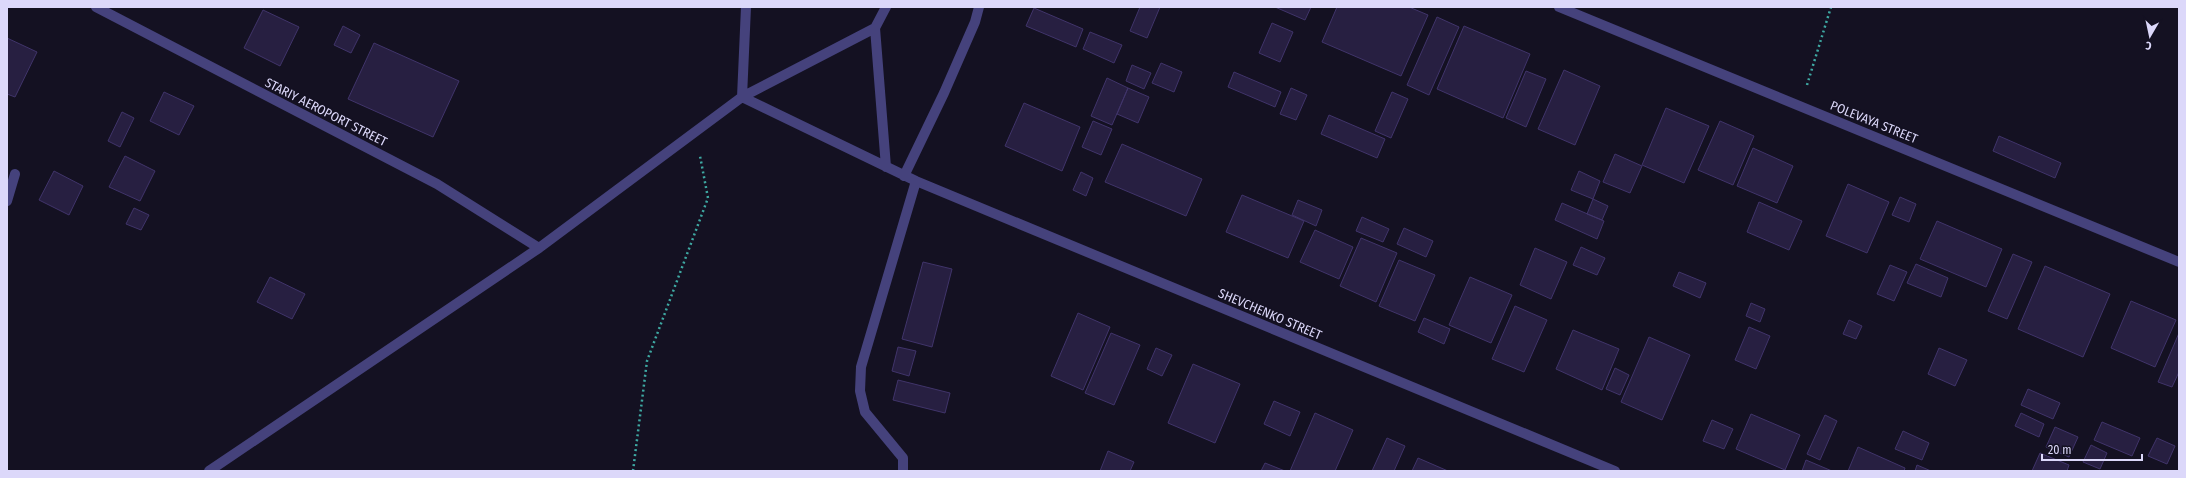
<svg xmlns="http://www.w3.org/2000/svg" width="2186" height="478" font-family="'Fira Sans Condensed',sans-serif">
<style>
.building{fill:#271f41;stroke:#40346a}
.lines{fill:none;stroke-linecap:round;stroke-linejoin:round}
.path{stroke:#3ea8a2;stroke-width:2.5;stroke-dasharray:2 3;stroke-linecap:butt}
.minor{stroke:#45427c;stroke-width:10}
.labels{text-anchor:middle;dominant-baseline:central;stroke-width:3;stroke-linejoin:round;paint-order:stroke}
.street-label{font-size:13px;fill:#dcd8fa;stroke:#141122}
</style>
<rect width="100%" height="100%" fill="#141122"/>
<path class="building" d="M1140,7H1160L1147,38L1130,31Z
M1275,7H1311L1305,20Z
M1337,7H1409L1428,15L1401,76L1322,42Z
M1034,8L1083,29L1076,47L1026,26Z
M263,10L299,27L280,66L244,48Z
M1437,17L1459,27L1429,95L1407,85Z
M1272,23L1293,32L1280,62L1259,53Z
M343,26L360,35L351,53L334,45Z
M1464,26L1530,54L1503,118L1437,89Z
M1090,32L1122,45L1114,63L1083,49Z
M7,38L37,52L15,97L7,94Z
M374,43L459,81L433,137L348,99Z
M1161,63L1182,72L1174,92L1152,83Z
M1132,65L1151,73L1144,89L1126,81Z
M1564,70L1600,86L1575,145L1538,129Z
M1526,71L1546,79L1526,127L1506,118Z
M1234,72L1281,92L1275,107L1228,87Z
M1107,78L1128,88L1112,125L1091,116Z
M1128,88L1149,97L1138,123L1117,114Z
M1291,88L1307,95L1296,120L1280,114Z
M164,92L194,106L179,135L150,121Z
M1392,92L1408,99L1391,138L1375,131Z
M1024,103L1080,127L1062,171L1005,146Z
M1666,108L1709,126L1684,183L1642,165Z
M122,112L134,118L120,147L108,141Z
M1329,115L1385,139L1377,158L1321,134Z
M1093,121L1112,129L1101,155L1082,147Z
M1720,121L1754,136L1733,185L1698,170Z
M1999,136L2061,163L2055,178L1993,151Z
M1122,144L1202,179L1186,216L1105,182Z
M1753,148L1793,166L1777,203L1737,186Z
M1615,154L1642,166L1630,193L1603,182Z
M125,156L155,171L140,201L109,187Z
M54,171L83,186L69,215L39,200Z
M1579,171L1600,181L1593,199L1571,190Z
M1081,172L1093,178L1086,196L1073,190Z
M1848,184L1889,202L1867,253L1826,236Z
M1242,195L1304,221L1288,258L1226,232Z
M1900,197L1916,204L1909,222L1892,215Z
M1593,199L1608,206L1602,220L1587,214Z
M1298,200L1322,210L1316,226L1292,215Z
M1759,202L1802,221L1789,250L1747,232Z
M1562,203L1604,221L1597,239L1555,220Z
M134,208L149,215L141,230L126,224Z
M1362,217L1389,229L1383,242L1356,231Z
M1937,221L2002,249L1986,287L1920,259Z
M1404,228L1433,241L1426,257L1397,244Z
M1315,230L1353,247L1339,279L1300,262Z
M1361,238L1397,253L1376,302L1340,286Z
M1581,247L1605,258L1597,275L1573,265Z
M1535,248L1567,262L1551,299L1520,285Z
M2013,254L2032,262L2007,319L1988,311Z
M1399,260L1435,275L1415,321L1379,306Z
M923,262L952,269L932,347L902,339Z
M1916,264L1948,278L1941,297L1907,283Z
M1890,265L1907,272L1894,301L1877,294Z
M2045,266L2110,294L2083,357L2018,329Z
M1679,272L1706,283L1700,298L1673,286Z
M270,277L305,294L292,319L257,302Z
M1470,277L1512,295L1491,343L1449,325Z
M2131,301L2176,320L2155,367L2111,348Z
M1751,303L1765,309L1760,322L1746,316Z
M1515,306L1547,320L1524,372L1492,359Z
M1078,313L1110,327L1083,390L1051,376Z
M1424,318L1450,329L1444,344L1418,332Z
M1849,320L1862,326L1856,339L1843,334Z
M1749,327L1770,336L1756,369L1735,360Z
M1573,330L1619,349L1602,390L1556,369Z
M1111,333L1140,345L1114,405L1085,393Z
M2179,333V372L2172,387L2158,382Z
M1649,337L1690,355L1662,420L1621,402Z
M898,347L916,351L909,376L892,371Z
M1156,348L1172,355L1162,376L1147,369Z
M1939,348L1967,360L1955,386L1928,374Z
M1193,364L1240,384L1215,443L1168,423Z
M1615,368L1629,375L1620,395L1606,389Z
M898,380L950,393L945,413L893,400Z
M2028,389L2060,403L2053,419L2021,405Z
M1274,401L1300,412L1290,436L1264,424Z
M1315,413L1353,430L1335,471H1290Z
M2021,413L2044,424L2039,437L2015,426Z
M1751,414L1800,435L1785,470L1736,449Z
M1825,415L1837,421L1820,460L1807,454Z
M1712,420L1733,429L1724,449L1703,441Z
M2102,422L2140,438L2132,456L2094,440Z
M2055,427L2078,437L2069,457L2046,447Z
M1903,431L1929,443L1922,460L1895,449Z
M1387,438L1405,446L1394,471H1372Z
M2157,438L2175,446L2167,464L2148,456Z
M2091,445L2107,453L2100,469L2083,462Z
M1858,447L1905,468L1904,471H1848Z
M1108,451L1134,462L1130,471H1100Z
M2040,453L2069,465L2067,471H2032Z
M1418,458L1448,471H1412Z
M1806,460L1832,471H1802Z
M1265,463L1285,471H1261Z
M1917,465L1931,471H1915Z"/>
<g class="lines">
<path class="path" d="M1807,85L1831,7
M633,471L647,361L708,198L700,156"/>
<path class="minor" d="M96,7L437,184L539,248
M1559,7L2179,262
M742,97L875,28
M742,97L746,7
M886,167L875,28L886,7
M904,176L944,93L975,22L979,7
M7,201L15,174
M209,471L539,248L742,97L916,181L1615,471
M903,471V458L865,412L860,391L861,367L916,181"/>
</g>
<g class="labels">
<g class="street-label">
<text transform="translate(326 112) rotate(27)">STARIY AEROPORT STREET</text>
<text transform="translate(1874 122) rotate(22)">POLEVAYA STREET</text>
<text transform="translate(1270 314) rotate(23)">SHEVCHENKO STREET</text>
</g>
</g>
<rect width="2186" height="478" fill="none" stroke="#dcd8fa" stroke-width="16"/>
<g transform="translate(2150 36) rotate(189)" stroke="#141122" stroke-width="3" paint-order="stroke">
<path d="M0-3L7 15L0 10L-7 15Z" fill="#dcd8fa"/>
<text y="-6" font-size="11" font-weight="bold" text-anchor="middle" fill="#dcd8fa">С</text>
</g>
<path d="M2042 454v6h100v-6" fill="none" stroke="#dcd8fa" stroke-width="2"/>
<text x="2048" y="454" font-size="12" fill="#dcd8fa" stroke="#141122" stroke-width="3" paint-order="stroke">20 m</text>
</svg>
